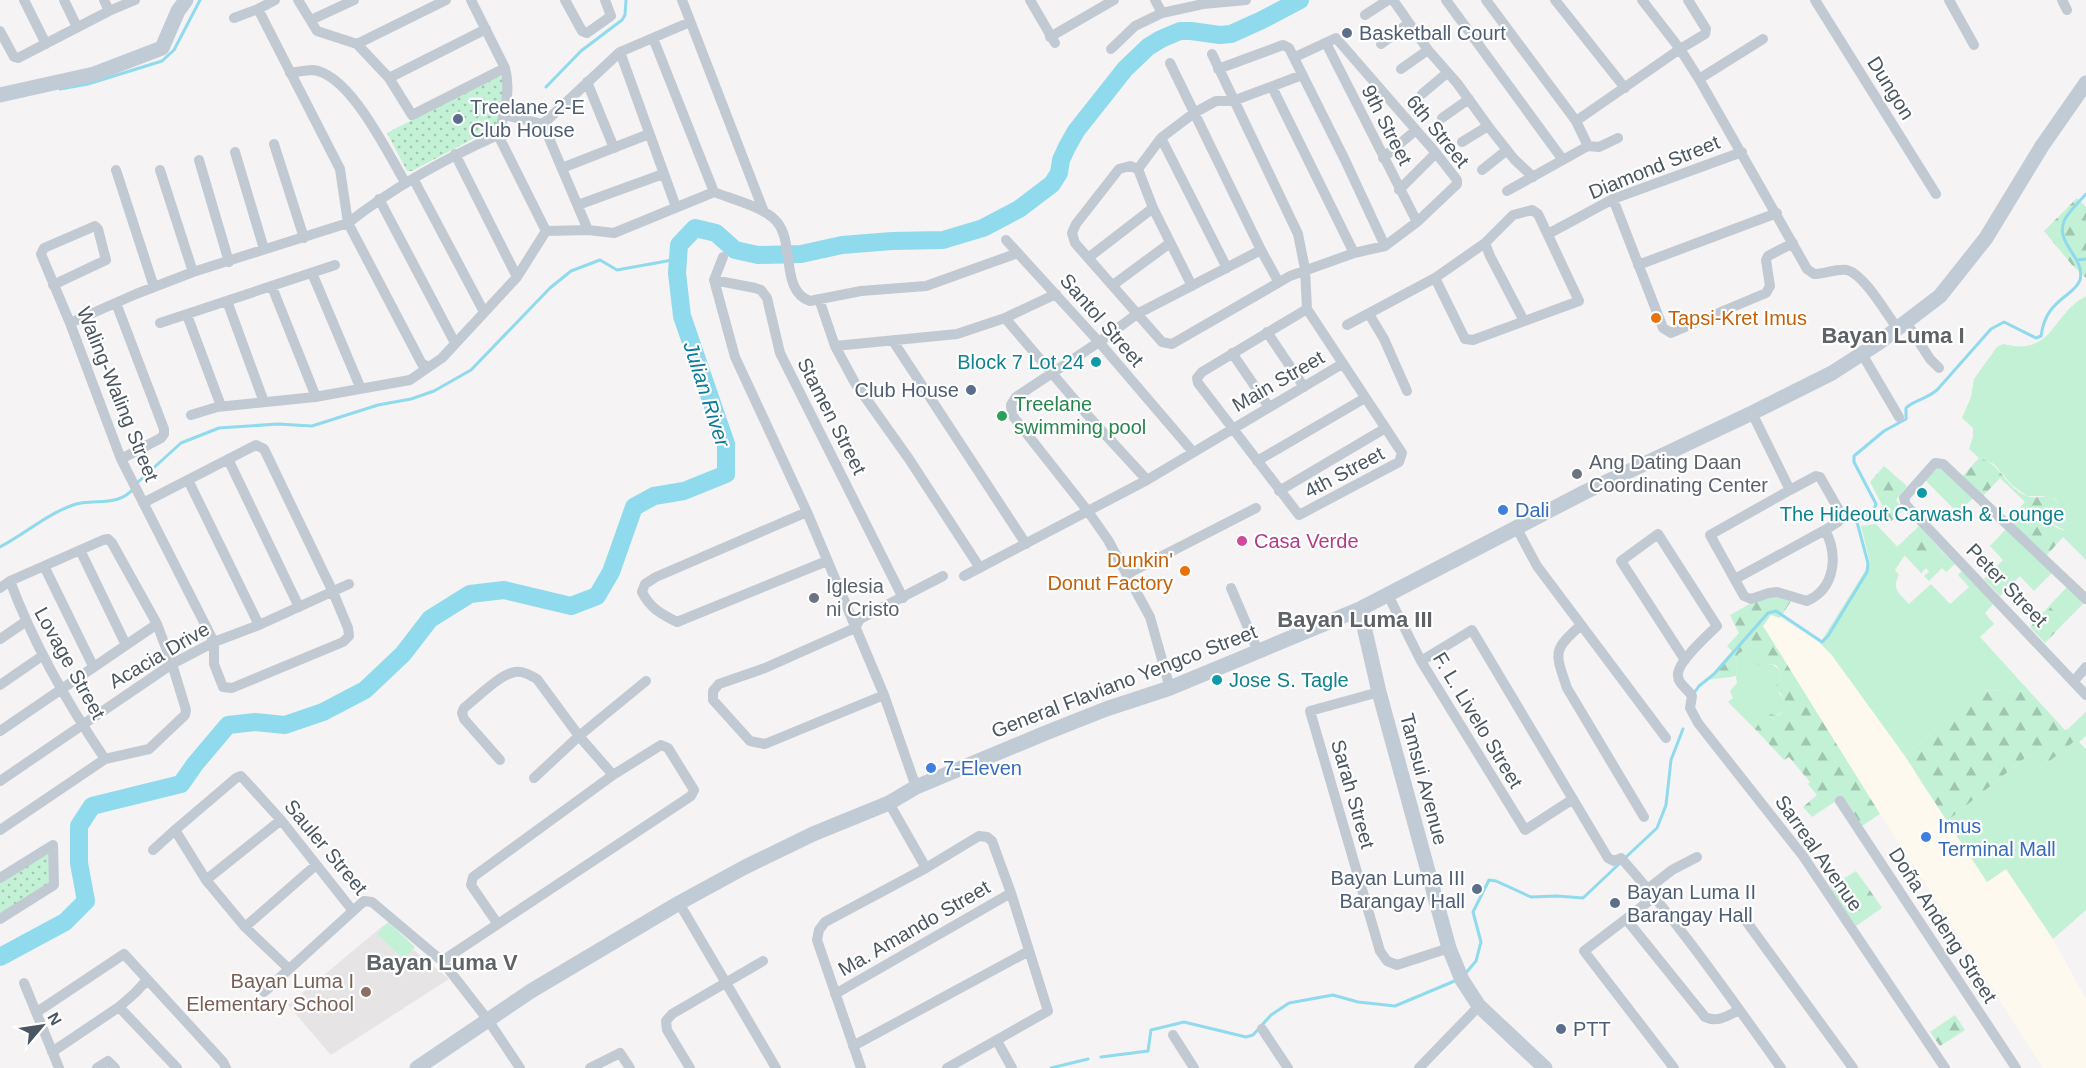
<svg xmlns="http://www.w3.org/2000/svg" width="2086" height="1068" font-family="Helvetica,sans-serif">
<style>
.commercial{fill:#fdf9ef}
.education{fill:#e6e4e5}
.grass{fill:#c3f1d5}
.forest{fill:url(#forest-firs)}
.park{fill:url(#park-dots)}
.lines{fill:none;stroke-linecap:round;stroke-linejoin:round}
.stream{stroke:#90daee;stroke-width:3}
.river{stroke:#90daee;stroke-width:18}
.street{stroke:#c1cad2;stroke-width:10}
.secondary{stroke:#c1cbd6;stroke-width:15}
.service-dot{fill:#5c6f8a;stroke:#fff;stroke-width:2}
.food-dot{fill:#e8710a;stroke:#fff;stroke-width:2}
.culture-dot{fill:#0f9aa8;stroke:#fff;stroke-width:2}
.leisure-dot{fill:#2e9e5b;stroke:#fff;stroke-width:2}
.worship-dot{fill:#6b7280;stroke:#fff;stroke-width:2}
.shop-dot{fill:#3f7fe0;stroke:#fff;stroke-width:2}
.hotel-dot{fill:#d1479c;stroke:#fff;stroke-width:2}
.education-dot{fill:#8d6e63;stroke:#fff;stroke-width:2}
.labels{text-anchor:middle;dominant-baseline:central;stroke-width:4.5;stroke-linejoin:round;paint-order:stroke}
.service-label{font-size:20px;fill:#4e5e75;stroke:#fff;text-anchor:start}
.street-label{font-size:20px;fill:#4a5661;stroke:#fff}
.food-label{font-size:20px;fill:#c56008;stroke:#fff;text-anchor:start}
.culture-label{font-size:20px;fill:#0d838f;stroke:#fff;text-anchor:end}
.leisure-label{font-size:20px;fill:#27864d;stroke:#fff;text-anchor:start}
.worship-label{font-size:20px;fill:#5b616d;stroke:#fff;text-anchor:start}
.shop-label{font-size:20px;fill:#366cbe;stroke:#fff;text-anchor:start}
.hotel-label{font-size:20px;fill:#b23c85;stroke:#fff;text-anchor:start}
.education-label{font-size:20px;fill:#785e54;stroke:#fff;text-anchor:end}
.water-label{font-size:21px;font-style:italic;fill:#0c7c9b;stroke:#fff}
.quarter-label{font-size:22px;font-weight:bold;fill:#5f6368;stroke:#fff}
</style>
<defs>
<pattern id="forest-firs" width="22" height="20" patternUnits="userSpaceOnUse" patternTransform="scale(1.5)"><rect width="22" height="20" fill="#c3f1d5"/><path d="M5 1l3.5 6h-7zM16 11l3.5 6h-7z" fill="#a0c6b0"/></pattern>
<pattern id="park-dots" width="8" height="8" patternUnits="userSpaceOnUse" patternTransform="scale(1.5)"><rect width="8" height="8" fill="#c3f1d5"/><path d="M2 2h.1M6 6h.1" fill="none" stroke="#a0c6b0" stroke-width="1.8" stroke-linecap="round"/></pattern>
</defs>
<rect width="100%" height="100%" fill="#f5f3f3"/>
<path class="commercial" d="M1771,615L1777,616L1820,643L1831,654L1914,769L1918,778L1987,882L2006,869L2048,930L2086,999V1068H2043L1874,804L1763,626Z"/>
<path class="education" d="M384,925L449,979L331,1055L288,1005Z"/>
<path class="grass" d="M2086,296V560L2063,537L2064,530L2054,524L2047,508L2050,507L2056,509L2058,503L2055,499L2043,496H2027L2012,485L1994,464L1979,458L1969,449L1973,437V428L1962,418L1971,397L1974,379L1997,347L2003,344C2054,357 2051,314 2086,296Z
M1939,467L1973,498L1958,513L1925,480Z
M1876,524L1905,555L1895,570L1899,575C1891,589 1900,594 1909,604L1931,584L1950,604L1969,587L1958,575L1962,571L1993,604L1985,613L1994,624L1980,637L2030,692L1981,690L1905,756L1831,654L1820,643L1870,563L1861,526Z
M2006,529L2052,573L2034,591L2020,576L2000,596L1984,579L2003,560L1990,546Z
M1943,552L1955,564L1946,572L1942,568L1929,581L1924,576L1929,572L1926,568Z
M2067,587L2084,603L2065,622L2049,606Z
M1753,645L1759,652L1763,667L1769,664C1785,668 1782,681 1779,693L1785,701V711C1773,718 1764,718 1755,729L1728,702L1733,698L1730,691L1737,683L1736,676L1738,654Z
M2086,712V736L2079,742L2086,749V910L2053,939L2006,869L1987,882L1947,821L2030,754L2042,767L2076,738L2068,729Z
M1856,871L1869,889L1843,907L1830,887Z
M388,922L415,947L404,959L377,934Z"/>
<path class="forest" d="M2077,198L2086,207V278L2072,265L2044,231Z
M1979,458C2001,463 2006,489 2027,496C2038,500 2049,492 2058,503L2056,509L2050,507L2047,511L2052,517L2055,527L2065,531L2063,537L2046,556L2008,520L2025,502L2000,478L1983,496L1962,477Z
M1884,466L1907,486L1896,500L1904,510L1888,524L1883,518L1876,524L1882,505L1870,482Z
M1919,526L1943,552L1921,573L1897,547Z
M1764,596L1793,598L1780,618L1771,615L1763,626L1880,814L1862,826L1842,797L1812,817L1803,807L1817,795L1808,784L1810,782L1789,757L1784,760L1755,729L1761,721L1771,714L1777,716L1785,711V701L1776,686C1784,679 1782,673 1776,665L1769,664L1763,667L1758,665L1756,658L1759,652L1753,645L1738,654L1736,676C1726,678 1717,678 1708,680L1706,679L1712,674L1732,651L1727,646L1739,633L1730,615Z
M2049,606L2065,622L2045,643L2030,627Z
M1981,690L2030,692L2065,730L2068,729L2077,739L2042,767L2030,754L1947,821L1905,756Z
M1869,889L1882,908L1856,926L1843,907Z
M1955,1015L1965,1030L1940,1046L1930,1032Z"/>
<path class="park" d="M498,75L504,79L501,124L412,171H407L387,133Z
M51,849V883L0,915V881Z"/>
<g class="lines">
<path class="stream" d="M546,87L581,51L622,20L625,15L626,0
M60,89L88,84L162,61L174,50L200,0
M2077,260L2086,259
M138,482L181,443L219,428L278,424L312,426L378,405L411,399L434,391L471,370L550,288L571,271L600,260L617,270L678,259
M0,547C25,534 47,514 73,505C94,498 118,508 134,488
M1694,693L1699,686L1714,674L1768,613L1776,611L1822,642L1828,636L1867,572L1868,563L1857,522L1874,510L1876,504L1854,462V456L1884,431L1906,419V408C1914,400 1925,400 1937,390L1991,329L2004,322L2036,338L2041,336C2044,315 2052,306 2068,294C2073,290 2078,286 2080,280C2086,257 2053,243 2065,219C2070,210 2079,202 2086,194
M1626,857L1657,828L1666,805L1671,760L1683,729
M1465,974L1476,961L1481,942L1473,912L1489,880L1496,881L1531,897L1557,896L1583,898L1619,864
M1101,1057L1148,1051L1151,1030L1184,1022L1246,1037L1253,1035L1271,1015L1289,1003L1333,995L1358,1002L1395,1006L1457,980
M1051,1068L1088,1059"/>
<path class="river" d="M0,957L65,922L86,901L79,863V826L92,806L181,784L195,764L228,725L255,722L285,725L323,712L365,690L403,654L430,619L470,594L504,590L571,606L597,596L611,572L634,507L654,496L684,491L726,474V444L682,316L677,273L679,245L695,228L716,233L735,250L758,255L801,254L842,245L892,241L943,240L983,228L1019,209L1052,184L1059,173L1061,160L1067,147L1076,131L1125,69L1148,47L1161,39L1180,31H1191L1220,35L1231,34L1262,20L1300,0"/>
<path class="street" d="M24,0L46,44
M64,0L77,27
M104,0L109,11
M298,0L317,31L357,44L389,78L412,115L505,68
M471,0L505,68C511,90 505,114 498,135L546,231
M565,0L582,31L587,33L611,16L605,0
M682,0L764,212
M1030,0L1055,43
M1155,0L1162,13
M1393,0L1428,50L1457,83L1488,126L1514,159L1533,177
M1446,0L1563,160
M1486,0L1576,121L1588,146
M1555,0L1625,88
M1642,0L1680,49L1699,79L1807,269L1814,274C1824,274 1838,268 1847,270C1865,275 1887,315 1898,329
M1815,0L1936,194
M1949,0L1974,45
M2062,0L2067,10
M258,9L340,169L348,223C394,187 444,159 498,135
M1365,15L1388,0
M234,18L258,9L275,0
M311,20L354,0
M690,22L620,52L543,124L588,230L614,233L714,192C731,199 765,207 777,222C795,243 780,291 810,301L861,291L926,286L1018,253
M0,31L14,57L18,58L109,11L135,0
M1050,37L1114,0
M653,38L714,192
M1326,43L1417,222
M357,44L446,0
M1381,44L1409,23
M1111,49L1135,26L1162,13L1203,4L1246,0
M620,52L676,207
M1212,54L1298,234L1305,269L1307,309L1402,453L1399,462L1299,515L1198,383L1197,378L1202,372L1307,309
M1170,63L1261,250L1278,281
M1218,69L1283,45L1289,48L1345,160L1385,246
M1401,69L1428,50
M290,73C297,72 306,70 313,70C350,74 387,152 405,182
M389,78L486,29
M1699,79L1763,39
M587,82L614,148
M1272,87L1354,253
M1422,94L1447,73
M504,115L543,124
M1442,118L1469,99
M1576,121L1680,49L1705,34L1706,29L1688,0
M1161,138L1227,268
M1462,142L1488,126
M274,144L304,238
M235,152L264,249
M455,154L517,277
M1383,158L1416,130
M199,160L229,262
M562,168L649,134
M1138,169L1130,166L1119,169L1076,224L1072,233L1075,243L1162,342L1172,344L1290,276L1354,253L1385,246L1417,222L1457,184V180L1436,153L1336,38L1295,57
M116,170L154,287
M160,170L193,272
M1482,170L1507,150
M414,180L484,312
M1399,190L1436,153
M1507,191L1588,146L1599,147L1618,138
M379,199L455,343
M1613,199L1663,328L1671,333L1766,293L1770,286L1766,260L1768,256L1793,243
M578,205L663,174
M1548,234L1613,199L1742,152
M1006,240L1099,342L1193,452
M1485,243L1490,256L1524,321
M723,257L714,280L735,357L807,512L884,695L916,787
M1088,258L1153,208
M1638,265L1777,213
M312,273L361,389
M714,280L755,288L761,290L767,298L780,353L903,598
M53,285L106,260L98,229L95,226L44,248L41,254L70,323L121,459L214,642V664L223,687L232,688L343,642L349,636L348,628L333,592L264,449L256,445L143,503
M1113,285L1170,243
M1192,286L1153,208L1138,169L1161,138L1194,113L1216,101H1233L1302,75
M272,287L316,397
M819,299L835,346L855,383L909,459L980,568
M227,301L264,402
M116,303L164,429V434L161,438L121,459
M1369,314L1384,339L1407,391
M187,315L221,406
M1005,318L1091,419L1147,480
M1906,322L1930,359L1939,368
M70,323L136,294L193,272L348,223L422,364L427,366
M160,323L335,265
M1347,325L1435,278L1485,243L1513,215L1532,210L1538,214L1579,301L1473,340L1465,339L1435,278
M1267,332L1304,387
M893,341L1026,544
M835,346L957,334L1005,318L1056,294
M1232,353L1269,407
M1862,354L1899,417
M1752,413L1790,490L1710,535L1744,596L1751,599L1769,593L1777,592L1807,601C1836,588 1838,554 1825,530
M191,415L217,407L315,397L410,380L442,358L517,277L546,231L588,230
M228,459L299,607
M1257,461L1365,398
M188,480L259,625
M1279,491L1384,429
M807,512L656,577L645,584L642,592C650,608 661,614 677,622L827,561
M1516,527L1537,566L1666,738
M80,550L126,645
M44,566L93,666
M1127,574L1256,508
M964,576L1147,480L1342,364
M1735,579L1825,530L1838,522L1841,518L1840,512L1820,477L1816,476L1790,490
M10,581C34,645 67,703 105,759
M0,588L10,581L103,540L108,539L112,543L157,624L172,664L186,710L185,715L149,749L105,759L0,830
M1231,588L1258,651
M1388,595L1421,661L1525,830L1573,799
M2086,599L1943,464L1935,463L1904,498L1906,505L2086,695
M1581,625C1552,651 1555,652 1567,688L1644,817
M855,628L765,668L719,684L713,691V700L750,741L765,744L884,695
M855,628L860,619L943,576
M0,639L25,622
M1685,660L1621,561L1658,534L1717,626C1708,635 1676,663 1678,676C1678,684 1688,689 1692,696L1690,708L1698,723L1803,856L1945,1068
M1421,661L1472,630L1608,858L1614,861L1621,858C1680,924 1730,997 1781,1068
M2074,681L2086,667
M0,685L42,656
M1170,688L1150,617L1108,540L1087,510L1012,415L1011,405L1016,397L1099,342L1137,314L1261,250
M1379,692L1310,711L1380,951L1387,961L1397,965L1449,948
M0,731L157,624
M500,760L464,719L462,713L464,708C476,699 500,674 515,672C523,671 530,675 537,679L579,736L534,778
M613,775L579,736L646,681
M0,781L172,664L214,642L259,625L349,584
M1840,801L2016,1068
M889,803L926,868
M153,850L175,830
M0,878L53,845
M206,880L281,820
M1649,888L1672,870L1697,857
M679,903L776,1068
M1741,914L1853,1068
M0,919L54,885L53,845
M1626,919L1654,897
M245,927L316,865
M442,961L691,796L694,790L668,748L661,745L613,775L473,877L471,885L497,923
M289,969L245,927L206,880L175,830L236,778L241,776L281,820L353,911
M24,983L59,1068
M264,992L364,901L372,902L442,961L488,1020L520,1068
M835,994L1011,893
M119,1007L135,993L147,980
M37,1012L124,954L223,1062L226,1068
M1262,1029L1288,1068
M1173,1035L1194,1068
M997,1041L1012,1068
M853,1046L1029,951
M52,1052L119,1007L177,1068
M97,1068L108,1061L115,1068
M590,1068L620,1053L630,1068
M690,1068L667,1030L666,1021L672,1014L763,961
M861,1068L817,940L819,930L825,922L926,868L979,836L987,837L992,841L1011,893L1048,1011L947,1068
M1419,1068L1479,1006
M1674,1068L1584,951L1626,919L1705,1017C1718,1023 1727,1016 1739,1010"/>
<path class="secondary" d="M0,95L94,74L162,48L178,11L186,0
M1360,609L1379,692L1449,948L1462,980L1479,1006L1545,1068
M417,1068L531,991L679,903L745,867L813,834L889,803L916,787L1043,734L1106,709L1170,688L1360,609L1585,492L1752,413L1832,373L1877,344L1940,296L1986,238L2042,146L2086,83"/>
</g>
<g class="service-dot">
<circle cx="1347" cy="33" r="6"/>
<circle cx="458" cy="119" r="6"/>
<circle cx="971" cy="390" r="6"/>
<circle cx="1477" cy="889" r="6"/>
<circle cx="1615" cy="903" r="6"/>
<circle cx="1561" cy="1029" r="6"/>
</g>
<g class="food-dot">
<circle cx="1656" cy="318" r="6"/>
<circle cx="1185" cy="571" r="6"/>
</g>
<g class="culture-dot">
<circle cx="1096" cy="362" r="6"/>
<circle cx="1922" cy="493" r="6"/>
<circle cx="1217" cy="680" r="6"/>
</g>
<circle class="leisure-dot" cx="1002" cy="416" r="6"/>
<g class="worship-dot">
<circle cx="1577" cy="474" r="6"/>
<circle cx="814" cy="598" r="6"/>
</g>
<g class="shop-dot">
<circle cx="1503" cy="510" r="6"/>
<circle cx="931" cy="768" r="6"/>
<circle cx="1926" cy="837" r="6"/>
</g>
<circle class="hotel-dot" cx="1242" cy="541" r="6"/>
<circle class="education-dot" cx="366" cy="992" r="6"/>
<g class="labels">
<g class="service-label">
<text x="1359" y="33">Basketball Court</text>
<text x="470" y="107">Treelane 2-E<tspan x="470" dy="23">Club House</tspan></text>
<text x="959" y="390" text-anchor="end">Club House</text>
<text x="1465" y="878" text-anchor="end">Bayan Luma III<tspan x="1465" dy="23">Barangay Hall</tspan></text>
<text x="1627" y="892">Bayan Luma II<tspan x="1627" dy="23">Barangay Hall</tspan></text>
<text x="1573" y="1029">PTT</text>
</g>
<g class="street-label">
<text transform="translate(1891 88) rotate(58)">Dungon</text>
<text transform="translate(1387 125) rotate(63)">9th Street</text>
<text transform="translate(1438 131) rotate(51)">6th Street</text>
<text transform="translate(1654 167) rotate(-22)">Diamond Street</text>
<text transform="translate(1102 320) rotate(49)">Santol Street</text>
<text transform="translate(1278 381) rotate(-30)">Main Street</text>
<text transform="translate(118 394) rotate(68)">Waling-Waling Street</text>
<text transform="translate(832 416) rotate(63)">Stamen Street</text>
<text transform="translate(1344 472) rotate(-28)">4th Street</text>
<text transform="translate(2007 585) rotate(46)">Peter Street</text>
<text transform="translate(159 655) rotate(-30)">Acacia Drive</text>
<text transform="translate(70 663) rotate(61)">Lovage Street</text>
<text transform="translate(1124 681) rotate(-21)">General Flaviano Yengco Street</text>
<text transform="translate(1478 720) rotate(59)">F. L. Livelo Street</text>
<text transform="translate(1424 779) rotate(75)">Tamsui Avenue</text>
<text transform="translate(1353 794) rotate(74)">Sarah Street</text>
<text transform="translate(326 847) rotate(50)">Sauler Street</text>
<text transform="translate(1819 853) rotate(55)">Sarreal Avenue</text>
<text transform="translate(1943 925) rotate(57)">Doña Andeng Street</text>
<text transform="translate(914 928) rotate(-30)">Ma. Amando Street</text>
</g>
<g class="food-label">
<text x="1668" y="318">Tapsi-Kret Imus</text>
<text x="1173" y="560" text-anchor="end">Dunkin'<tspan x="1173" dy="23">Donut Factory</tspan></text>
</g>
<g class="culture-label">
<text x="1084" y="362">Block 7 Lot 24</text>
<text x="1922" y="514" text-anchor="middle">The Hideout Carwash &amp; Lounge</text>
<text x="1229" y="680" text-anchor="start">Jose S. Tagle</text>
</g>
<g class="leisure-label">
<text x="1014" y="404">Treelane<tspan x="1014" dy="23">swimming pool</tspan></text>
</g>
<g class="worship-label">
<text x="1589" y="462">Ang Dating Daan<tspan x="1589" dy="23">Coordinating Center</tspan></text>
<text x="826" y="586">Iglesia<tspan x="826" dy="23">ni Cristo</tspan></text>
</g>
<g class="shop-label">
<text x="1515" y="510">Dali</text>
<text x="943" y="768">7-Eleven</text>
<text x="1938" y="826">Imus<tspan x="1938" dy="23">Terminal Mall</tspan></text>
</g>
<g class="hotel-label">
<text x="1254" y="541">Casa Verde</text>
</g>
<g class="education-label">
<text x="354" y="981">Bayan Luma I<tspan x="354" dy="23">Elementary School</tspan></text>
</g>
<g class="water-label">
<text transform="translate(707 394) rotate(72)">Julian River</text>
</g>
<g class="quarter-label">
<text x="1893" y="335">Bayan Luma I</text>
<text x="1355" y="619">Bayan Luma III</text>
<text x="442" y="962">Bayan Luma V</text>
</g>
</g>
<g transform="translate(42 1026) rotate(61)" stroke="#ffffff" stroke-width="4.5" paint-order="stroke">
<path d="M0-4.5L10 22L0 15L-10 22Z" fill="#4a5661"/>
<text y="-9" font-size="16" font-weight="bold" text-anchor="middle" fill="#4a5661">N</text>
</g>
</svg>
